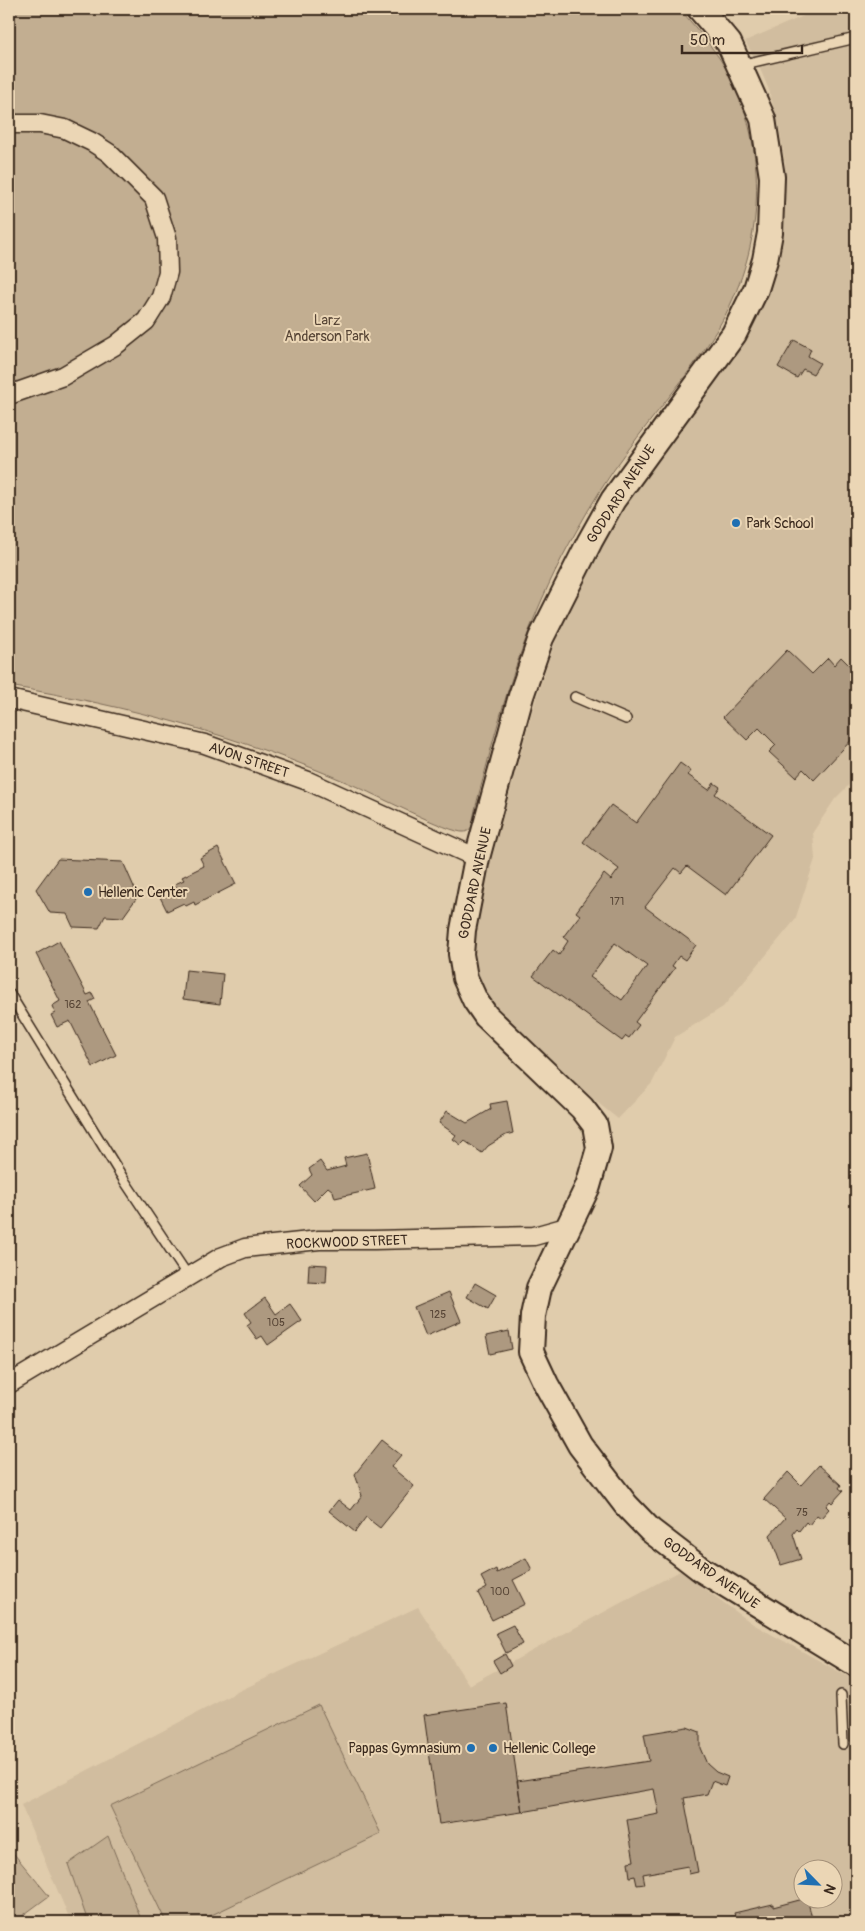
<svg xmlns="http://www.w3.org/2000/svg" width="865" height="1931" font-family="Pangolin,sans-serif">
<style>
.built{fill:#d1bd9f;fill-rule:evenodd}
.green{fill:#c2ae91;stroke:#7e6c58}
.building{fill:#ad9980;stroke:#3b2a1e;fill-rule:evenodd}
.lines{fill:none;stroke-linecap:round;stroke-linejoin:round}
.lane-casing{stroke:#3b2a1e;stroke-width:12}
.street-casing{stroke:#3b2a1e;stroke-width:21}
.secondary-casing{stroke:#3b2a1e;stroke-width:28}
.lane{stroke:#ebd6b5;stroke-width:9}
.street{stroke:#ebd6b5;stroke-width:18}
.secondary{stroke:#ebd6b5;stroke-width:24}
.poi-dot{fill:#1f6fb2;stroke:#ebd6b5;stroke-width:2}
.labels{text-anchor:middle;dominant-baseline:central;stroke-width:4;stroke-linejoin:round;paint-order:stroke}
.number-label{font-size:11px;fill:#584636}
.park-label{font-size:14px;fill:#564435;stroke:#ebd6b5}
.street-label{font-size:14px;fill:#3b2a1e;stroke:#ebd6b5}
.poi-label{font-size:14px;fill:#3b2a1e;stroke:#ebd6b5;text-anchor:start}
</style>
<rect width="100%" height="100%" fill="#e0ccac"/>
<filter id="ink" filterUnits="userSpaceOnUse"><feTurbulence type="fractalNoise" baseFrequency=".02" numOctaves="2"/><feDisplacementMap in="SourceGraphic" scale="10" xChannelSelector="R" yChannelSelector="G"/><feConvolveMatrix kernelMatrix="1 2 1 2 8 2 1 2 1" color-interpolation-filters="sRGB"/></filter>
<g filter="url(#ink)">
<path class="built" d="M820,9H856V778L835,799L813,832L815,859L795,920L723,1007L675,1037L652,1083L618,1119L542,1058L493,1005L481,985L476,963L475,935L482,893L532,712L549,659L566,613L589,566L643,480L742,346L760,312L774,277L783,238L785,219V163L779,127L769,90L758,64L745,41Z
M680,1571L753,1624L856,1681V1922H71L21,1805L239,1691L418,1607L469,1685ZM802,1868H832V1898H802Z"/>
<path class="green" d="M9,9H680C698,31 718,52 731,78C771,157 762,254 718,328C692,372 656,411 626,453C608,477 592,503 577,530C535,603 508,682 487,764C482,784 475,805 472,826C470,829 468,832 464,832C451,834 370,792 353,785C240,736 129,706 9,686Z
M319,1705L381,1834L197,1922H166L110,1806Z
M108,1836L142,1922H88L68,1864Z
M9,1848L49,1896L14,1922H9Z"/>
<path class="building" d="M794,340L811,349L808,356L820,363L813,374L803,369L797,378L778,367Z
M787,650L812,674L828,658L834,665L841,657L856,672V735L814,780L803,769L796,777L769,752L776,745L759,728L747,740L723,717Z
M680,763L691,771L688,775L709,790L714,783L720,787L715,794L771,835L726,895L687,866L681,873L675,868L645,907L696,945L685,960L679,956L672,966L675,968L635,1022L639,1025L629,1038L626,1036L622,1041L533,976L553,950L559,955L568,941L563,937L580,915L576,912L604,874L611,880L619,869L583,842L611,805L636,823ZM615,943L647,966L622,1000L590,977Z
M218,848L236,884L195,905L194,902L186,906L184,903L167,911L160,897L177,888L175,884L184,880L182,877L204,866L200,858Z
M58,859L123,862L138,896L123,917L105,916L99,928L73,927L67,914L50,913L36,889Z
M59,941L87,995L92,993L95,999L89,1002L116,1055L93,1067L70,1021L57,1027L51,1015L55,1013L52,1006L60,1001L36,954Z
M186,970L223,974L220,1004L183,999Z
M507,1101L513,1133L506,1135L488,1146L482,1153L465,1141L461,1145L453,1139L456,1135L439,1123L447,1111L467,1123L491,1109L490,1104Z
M367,1153L375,1189L335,1198L333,1191L328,1187L314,1201L300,1186L312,1175L309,1169L320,1161L327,1171L346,1166L344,1158Z
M309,1264L327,1265L326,1283L308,1282Z
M475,1283L496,1295L488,1309L467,1297Z
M449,1292L461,1321L426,1336L414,1307Z
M265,1298L276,1314L290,1304L302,1321L268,1345L262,1336L257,1339L247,1325L251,1322L245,1313Z
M509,1331L512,1349L490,1354L486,1336Z
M382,1440L401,1455L391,1467L414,1486L380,1528L366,1517L355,1532L329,1511L338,1500L351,1510L362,1496L355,1474Z
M819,1465L841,1485L839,1488L843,1491L832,1503L830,1501L826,1506L829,1509L821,1518L817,1515L809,1525L806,1522L799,1531L797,1529L793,1534L801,1559L781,1565L770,1535L785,1518L764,1499L788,1472L801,1485Z
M526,1558L532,1570L513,1580L525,1604L492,1620L478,1593L487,1588L481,1577L496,1569L497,1573Z
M513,1625L523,1644L506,1653L496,1633Z
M505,1654L511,1666L500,1673L493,1661Z
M506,1703L522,1812L439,1824L424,1715Z
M687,1727L700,1732V1748L707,1764L716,1772L728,1777L725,1786L712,1781L707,1794L684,1798L698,1872L689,1874L688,1866L643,1874L645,1884L637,1885L635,1876L630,1877L628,1862L634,1861L627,1820L659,1814L654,1789L522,1812L517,1781L649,1761L644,1734Z
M807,1898L813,1922H708L735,1916L734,1913L773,1904V1907Z"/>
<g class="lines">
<defs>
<path id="lane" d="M740,65L856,38
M575,697L626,719
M9,993L124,1180L188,1276
M841,1695L843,1744"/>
<path id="street" d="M9,124H40L65,129L92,142L109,153L154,198L167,238L168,272L161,297L146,321L116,345L63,376L9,395
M9,699L205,744L308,781L477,858
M9,1384L221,1257L245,1248L319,1240H374L534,1236L570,1226"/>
<path id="secondary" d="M700,9L729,43L763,119L772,177L770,233L765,260L756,289L734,334L613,500L590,541L541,638L521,696L477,858L463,930L461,954L465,978L475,1000L486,1016L582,1108L595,1125L599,1148L588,1186L539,1288L533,1316L531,1352L546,1384L580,1445L626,1505L650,1530L702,1570L856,1664"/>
</defs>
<use href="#lane" class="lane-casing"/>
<use href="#street" class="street-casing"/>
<use href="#secondary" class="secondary-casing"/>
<use href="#lane" class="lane"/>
<use href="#street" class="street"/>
<use href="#secondary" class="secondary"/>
</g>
</g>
<g class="poi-dot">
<circle cx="736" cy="523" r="5"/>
<circle cx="88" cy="892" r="5"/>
<circle cx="471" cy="1748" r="5"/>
<circle cx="493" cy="1748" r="5"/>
</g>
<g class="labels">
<g class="number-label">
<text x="617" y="901">171</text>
<text x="73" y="1004">162</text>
<text x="438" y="1314">125</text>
<text x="276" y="1322">105</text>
<text x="802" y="1512">75</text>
<text x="500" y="1591">100</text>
</g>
<g class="park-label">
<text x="327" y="320">Larz<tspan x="327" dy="16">Anderson Park</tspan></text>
</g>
<g class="street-label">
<text transform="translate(621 494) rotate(-57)">GODDARD AVENUE</text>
<text transform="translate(249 760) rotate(19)">AVON STREET</text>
<text transform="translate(475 883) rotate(-78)">GODDARD AVENUE</text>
<text transform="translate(347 1242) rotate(-2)">ROCKWOOD STREET</text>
<text transform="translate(711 1573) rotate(35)">GODDARD AVENUE</text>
</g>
<g class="poi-label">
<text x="746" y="523">Park School</text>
<text x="98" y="892">Hellenic Center</text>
<text x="461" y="1748" text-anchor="end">Pappas Gymnasium</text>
<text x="503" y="1748">Hellenic College</text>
</g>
</g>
<rect width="865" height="1931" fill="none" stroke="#ebd6b5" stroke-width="30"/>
<rect x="15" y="15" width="835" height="1901" fill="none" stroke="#3b2a1e" stroke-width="2" filter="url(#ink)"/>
<g transform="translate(818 1884) rotate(114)"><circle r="24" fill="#ebd6b5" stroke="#a59179"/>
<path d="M0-4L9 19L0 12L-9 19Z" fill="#1f6fb2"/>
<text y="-8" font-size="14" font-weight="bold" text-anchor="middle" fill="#3b2a1e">N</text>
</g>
<path d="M682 45v8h120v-8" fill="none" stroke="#3b2a1e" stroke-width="2.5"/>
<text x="690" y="45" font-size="15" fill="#3b2a1e" stroke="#ebd6b5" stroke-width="4" paint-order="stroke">50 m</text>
</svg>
